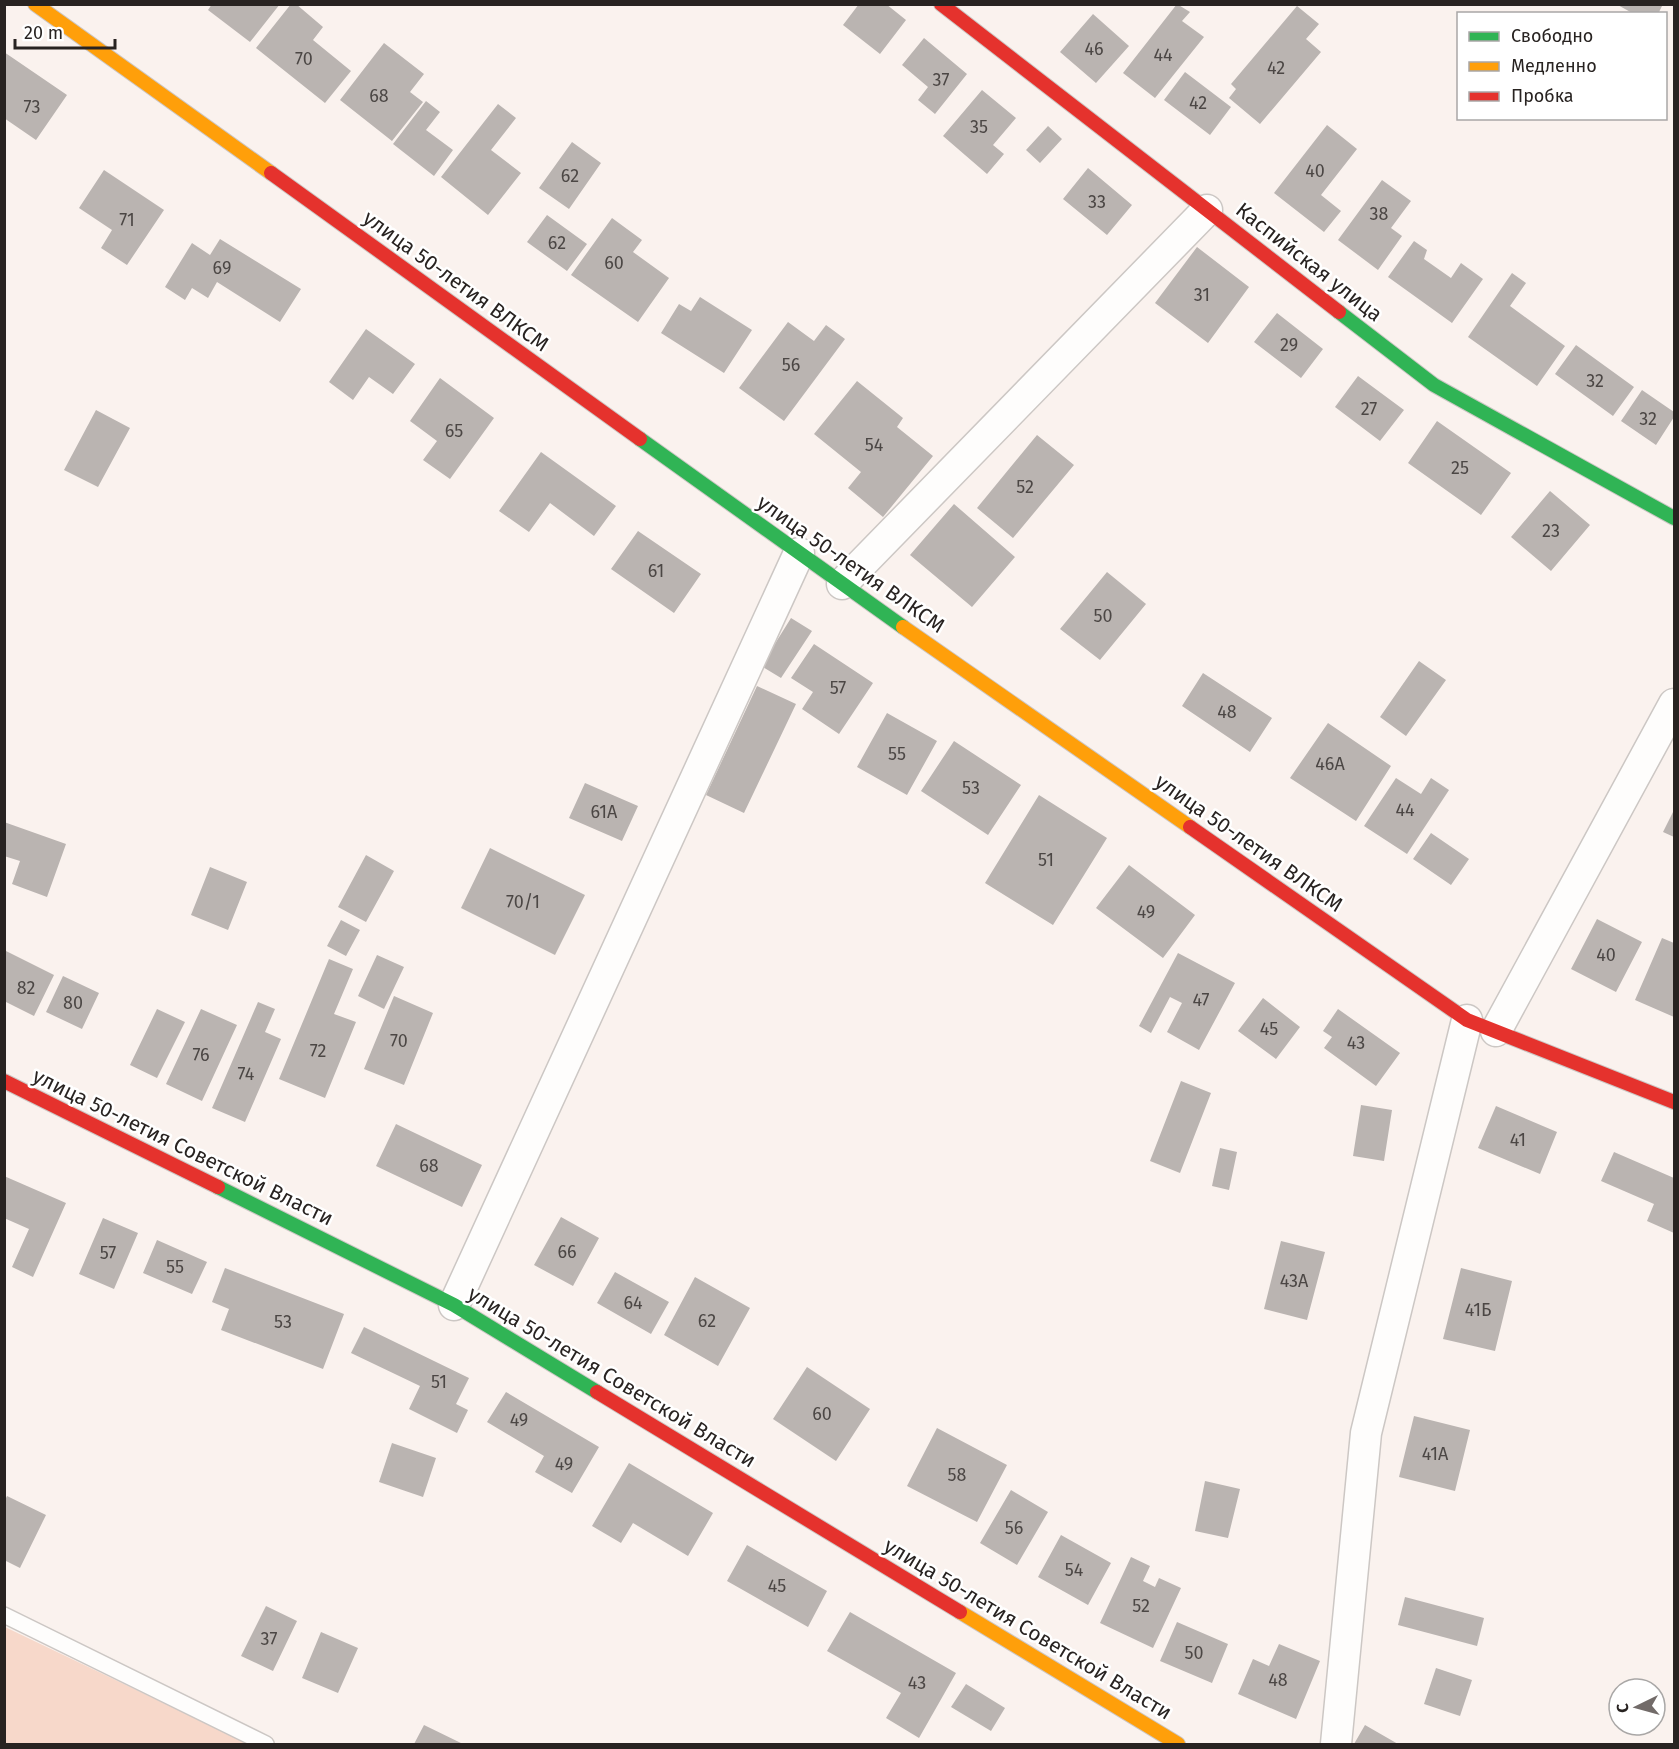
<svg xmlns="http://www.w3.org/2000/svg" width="1679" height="1749" font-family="'Fira Sans',sans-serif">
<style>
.green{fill:#f7d8ca}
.building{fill:#bab4b1}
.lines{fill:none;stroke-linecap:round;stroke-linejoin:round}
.lane-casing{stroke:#ccc7c4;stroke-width:18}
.street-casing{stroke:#ccc7c4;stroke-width:33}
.fast-casing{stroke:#ccc7c4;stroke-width:16}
.slow-casing{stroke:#ccc7c4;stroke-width:16}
.jam-casing{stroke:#ccc7c4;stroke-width:16}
.lane{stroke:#fefdfc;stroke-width:15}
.street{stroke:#fefdfc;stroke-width:30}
.fast{stroke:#30b455;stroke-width:14}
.slow{stroke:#ff9f0a;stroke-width:14}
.jam{stroke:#e5322d;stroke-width:14}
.labels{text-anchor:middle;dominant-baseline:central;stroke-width:5;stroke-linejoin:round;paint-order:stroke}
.number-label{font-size:18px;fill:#4c4745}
.street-label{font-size:21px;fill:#282321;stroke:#fff}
</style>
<rect width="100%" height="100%" fill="#faf2ee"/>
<path class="green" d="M5,1627L249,1744H5Z"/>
<path class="building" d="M212,4H280L250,42L208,10Z
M291,4H296L323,27L313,40L351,71L325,103L256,48Z
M859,4H886L906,20L880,54L843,25Z
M1177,4L1190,12L1182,21L1204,37L1155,98L1123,73Z
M1616,4H1663L1658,14H1634Z
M1297,6L1319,24L1306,39L1321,52L1260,124L1229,98L1236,89L1231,84Z
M1093,14L1129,46L1096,83L1060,52Z
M924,38L967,74L935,114L918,100L928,87L902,65Z
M384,43L424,74L410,92L423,102L392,141L340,100Z
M4,52L67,95L36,140L4,118Z
M1185,72L1231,107L1210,135L1164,100Z
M982,90L1016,118L993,145L1004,154L987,174L943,136Z
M426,101L440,112L426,130L453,150L434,176L393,144Z
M498,104L516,118L491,150L521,173L488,215L441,177Z
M1327,125L1357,149L1321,195L1341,211L1324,232L1274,193Z
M1048,126L1062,139L1040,163L1026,150Z
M572,142L601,163L569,209L539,188Z
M1088,168L1132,205L1107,235L1063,199Z
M104,170L164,210L127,265L101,248L112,230L79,208Z
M1382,180L1411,201L1391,228L1402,236L1378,270L1338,240Z
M547,215L587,244L567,271L527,242Z
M612,218L642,240L633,252L669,278L638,322L571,275Z
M220,239L301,289L280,322L217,282L208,298L192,288L185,300L165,287L192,243L210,255Z
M1414,241L1427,250L1424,259L1451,278L1461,263L1483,279L1452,323L1388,277Z
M1197,247L1249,287L1208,343L1155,303Z
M1512,273L1526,283L1510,306L1565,346L1537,386L1468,337Z
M700,297L752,330L724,373L661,333L679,304L691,311Z
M1277,313L1323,349L1301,378L1254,342Z
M788,322L814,341L826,325L845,339L784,421L739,388Z
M366,329L415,364L393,394L369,377L353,400L329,382Z
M1576,345L1634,387L1613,416L1555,374Z
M1358,376L1404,410L1380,441L1335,407Z
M440,378L494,418L450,479L423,460L437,441L410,421Z
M857,381L903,418L897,427L933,456L883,517L848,488L861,472L814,434Z
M1642,390L1674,412V417L1656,445L1621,421Z
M96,410L130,428L98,487L64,470Z
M1437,421L1511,473L1481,515L1408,463Z
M1037,435L1074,465L1013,538L977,508Z
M541,452L616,506L594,536L550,503L529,532L499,511Z
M1550,491L1590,525L1551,571L1511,537Z
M954,504L1015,557L972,607L910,555Z
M638,531L701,574L674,613L611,569Z
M1107,572L1146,604L1100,660L1060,629Z
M791,618L812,631L781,678L761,666Z
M814,644L873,683L839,734L802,709L813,692L791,678Z
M1419,661L1446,680L1406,736L1380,717Z
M1203,673L1272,718L1250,752L1182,706Z
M757,686L796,704L744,813L706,795Z
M887,713L937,741L907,795L857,767Z
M1328,723L1391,766L1356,821L1290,778Z
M954,741L1021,785L988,835L921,791Z
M1396,778L1421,794L1431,778L1449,790L1407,854L1364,826Z
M585,783L638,806L622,841L569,818Z
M1039,795L1107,838L1053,925L985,883Z
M1674,810V837L1663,832Z
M4,822L66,844L47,897L12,884L20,861L4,856Z
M1431,833L1469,859L1451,885L1413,859Z
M490,848L585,895L555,955L461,908Z
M366,855L394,871L366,922L338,907Z
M1129,865L1195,915L1163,958L1096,908Z
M210,867L247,882L228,930L191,915Z
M1597,919L1642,942L1616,992L1571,969Z
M341,920L360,930L346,956L327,946Z
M1662,938L1674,943V1017L1635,1000Z
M4,950L54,975L34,1016L4,1001Z
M1178,953L1235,983L1199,1050L1167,1032L1182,1003L1170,997L1151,1033L1139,1026Z
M377,955L404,967L384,1009L358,996Z
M329,959L353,969L334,1014L356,1022L325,1098L279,1079Z
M63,976L99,993L82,1029L46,1012Z
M394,996L433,1013L404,1085L364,1069Z
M1263,998L1300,1027L1276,1059L1238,1031Z
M258,1002L275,1009L265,1032L281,1039L245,1122L212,1108Z
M157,1009L185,1022L157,1078L130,1065Z
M201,1009L237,1025L202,1101L166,1084Z
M1338,1009L1400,1053L1376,1086L1324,1048L1332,1037L1323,1031Z
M1181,1081L1211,1093L1180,1173L1150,1161Z
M1361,1105L1392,1110L1384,1161L1353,1156Z
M1496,1106L1557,1132L1540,1174L1478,1148Z
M396,1124L482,1165L462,1207L376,1166Z
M1220,1148L1237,1152L1229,1190L1212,1186Z
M1614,1152L1674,1178V1233L1647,1221L1654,1204L1601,1181Z
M4,1176L66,1203L33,1277L12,1267L29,1229L4,1218Z
M561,1217L599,1238L573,1286L534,1265Z
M103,1218L138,1233L114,1289L79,1274Z
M157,1240L207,1262L192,1294L143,1273Z
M1281,1241L1325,1252L1307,1320L1264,1309Z
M225,1268L344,1314L323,1369L221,1330L229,1309L212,1302Z
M1461,1268L1512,1281L1495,1351L1443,1339Z
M615,1272L669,1302L651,1334L597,1303Z
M695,1277L750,1308L718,1366L664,1335Z
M364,1327L469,1378L456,1404L468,1410L457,1433L409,1409L420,1386L351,1353Z
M807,1367L870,1409L836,1461L773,1419Z
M506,1392L599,1447L572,1493L535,1472L544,1456L487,1422Z
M1414,1416L1470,1430L1455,1491L1399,1477Z
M937,1428L1007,1465L977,1522L907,1486Z
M392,1443L436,1458L423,1497L379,1482Z
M629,1463L713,1513L688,1556L633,1523L621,1543L592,1526Z
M1205,1481L1240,1489L1228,1538L1195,1531Z
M1011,1490L1048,1512L1017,1565L980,1543Z
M7,1496L46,1515L20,1568L4,1560V1502Z
M1061,1535L1111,1563L1088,1605L1038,1577Z
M747,1545L827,1591L808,1627L727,1581Z
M1131,1557L1150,1566L1143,1581L1155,1587L1159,1578L1181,1588L1153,1648L1100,1623Z
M1405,1597L1484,1618L1477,1646L1398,1625Z
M266,1606L297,1621L273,1671L241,1656Z
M850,1612L956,1673L919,1738L886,1718L901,1693L827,1651Z
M1177,1622L1228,1644L1212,1683L1160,1661Z
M321,1632L358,1648L338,1693L302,1678Z
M1279,1644L1320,1661L1296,1719L1238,1694L1253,1659L1269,1666Z
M1436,1668L1472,1680L1460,1716L1424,1704Z
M966,1684L1005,1708L991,1731L951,1707Z
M424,1725L463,1744H414Z
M1365,1725L1398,1744H1354Z"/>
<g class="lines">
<defs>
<path id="lane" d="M4,1615L266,1744"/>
<path id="street" d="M842,584L1207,210
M1496,1031L1674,704
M454,1305L799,553
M1336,1744L1366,1433L1467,1020"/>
<path id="fast" d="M1339,312L1434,385L1674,518
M640,439L903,627
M218,1187L454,1305L597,1392"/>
<path id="slow" d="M35,4L271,173
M903,627L1190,827
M960,1612L1178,1744"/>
<path id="jam" d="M941,4L1339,312
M271,173L640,439
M1190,827L1467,1020L1674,1102
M4,1081L218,1187
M597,1392L960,1612"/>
</defs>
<use href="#lane" class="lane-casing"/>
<use href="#street" class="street-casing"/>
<use href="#fast" class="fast-casing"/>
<use href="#slow" class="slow-casing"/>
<use href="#jam" class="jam-casing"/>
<use href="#lane" class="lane"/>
<use href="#street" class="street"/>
<use href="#fast" class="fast"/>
<use href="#slow" class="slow"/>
<use href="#jam" class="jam"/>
</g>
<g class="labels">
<g class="number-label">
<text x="1094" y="49">46</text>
<text x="1163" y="55">44</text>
<text x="304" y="59">70</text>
<text x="1276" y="68">42</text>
<text x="941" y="80">37</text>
<text x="379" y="96">68</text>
<text x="1198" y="103">42</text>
<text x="32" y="107">73</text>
<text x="979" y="127">35</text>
<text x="1315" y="171">40</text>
<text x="570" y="176">62</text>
<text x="1097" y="202">33</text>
<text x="1379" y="214">38</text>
<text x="127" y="220">71</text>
<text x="557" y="243">62</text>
<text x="614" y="263">60</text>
<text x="222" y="268">69</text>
<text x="1202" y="295">31</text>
<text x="1289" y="345">29</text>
<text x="791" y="365">56</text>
<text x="1595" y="381">32</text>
<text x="1369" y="409">27</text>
<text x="1648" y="419">32</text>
<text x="454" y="431">65</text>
<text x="874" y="445">54</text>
<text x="1460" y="468">25</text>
<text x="1025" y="487">52</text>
<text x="1551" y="531">23</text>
<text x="656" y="571">61</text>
<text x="1103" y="616">50</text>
<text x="838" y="688">57</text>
<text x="1227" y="712">48</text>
<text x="897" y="754">55</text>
<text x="1330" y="764">46А</text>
<text x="971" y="788">53</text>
<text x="1405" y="810">44</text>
<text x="604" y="812">61А</text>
<text x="1046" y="860">51</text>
<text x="523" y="902">70/1</text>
<text x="1146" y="912">49</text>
<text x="1606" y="955">40</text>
<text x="26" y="988">82</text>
<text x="1201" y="1000">47</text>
<text x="73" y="1003">80</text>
<text x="1269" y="1029">45</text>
<text x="399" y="1041">70</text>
<text x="1356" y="1043">43</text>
<text x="318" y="1051">72</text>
<text x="201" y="1055">76</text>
<text x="246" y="1074">74</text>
<text x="1518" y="1140">41</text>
<text x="429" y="1166">68</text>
<text x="567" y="1252">66</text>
<text x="108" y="1253">57</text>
<text x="175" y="1267">55</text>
<text x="1294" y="1281">43А</text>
<text x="633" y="1303">64</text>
<text x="1478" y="1310">41Б</text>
<text x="707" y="1321">62</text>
<text x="283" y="1322">53</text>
<text x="439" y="1382">51</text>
<text x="822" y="1414">60</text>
<text x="519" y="1420">49</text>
<text x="1435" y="1454">41А</text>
<text x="564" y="1464">49</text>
<text x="957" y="1475">58</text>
<text x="1014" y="1528">56</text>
<text x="1074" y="1570">54</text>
<text x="777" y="1586">45</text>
<text x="1141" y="1606">52</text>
<text x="269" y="1639">37</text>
<text x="1194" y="1653">50</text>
<text x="1278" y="1680">48</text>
<text x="917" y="1683">43</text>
</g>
<g class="street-label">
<text transform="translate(1309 262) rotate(38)">Каспийская улица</text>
<text transform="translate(456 281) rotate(36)">улица 50-летия ВЛКСМ</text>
<text transform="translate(851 564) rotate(35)">улица 50-летия ВЛКСМ</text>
<text transform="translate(1249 843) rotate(35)">улица 50-летия ВЛКСМ</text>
<text transform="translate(183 1147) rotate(26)">улица 50-летия Советской Власти</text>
<text transform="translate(612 1377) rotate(31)">улица 50-летия Советской Власти</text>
<text transform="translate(1028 1629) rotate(31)">улица 50-летия Советской Власти</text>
</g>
</g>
<rect width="1679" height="1749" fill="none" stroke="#282321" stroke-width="12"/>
<rect x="1457" y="12" width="210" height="108" fill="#ffffff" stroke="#a9a7a6" stroke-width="1.5"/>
<rect x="1469" y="32" width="30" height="9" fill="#30b455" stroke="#a9a7a6" stroke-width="1.5"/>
<text x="1511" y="42" font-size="18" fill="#282321">Свободно</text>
<rect x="1469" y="62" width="30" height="9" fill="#ff9f0a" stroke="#a9a7a6" stroke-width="1.5"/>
<text x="1511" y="72" font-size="18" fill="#282321">Медленно</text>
<rect x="1469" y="92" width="30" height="9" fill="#e5322d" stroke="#a9a7a6" stroke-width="1.5"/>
<text x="1511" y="102" font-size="18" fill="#282321">Пробка</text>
<g transform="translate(1637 1707) rotate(265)"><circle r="28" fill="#ffffff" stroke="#a9a7a6" stroke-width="1.5"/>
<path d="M0-4.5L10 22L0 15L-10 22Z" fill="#726b69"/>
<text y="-9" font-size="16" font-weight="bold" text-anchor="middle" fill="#282321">С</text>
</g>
<path d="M15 39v9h100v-9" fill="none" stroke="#282321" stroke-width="3"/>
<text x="24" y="39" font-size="18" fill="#282321" stroke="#ffffff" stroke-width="4.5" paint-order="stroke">20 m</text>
</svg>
